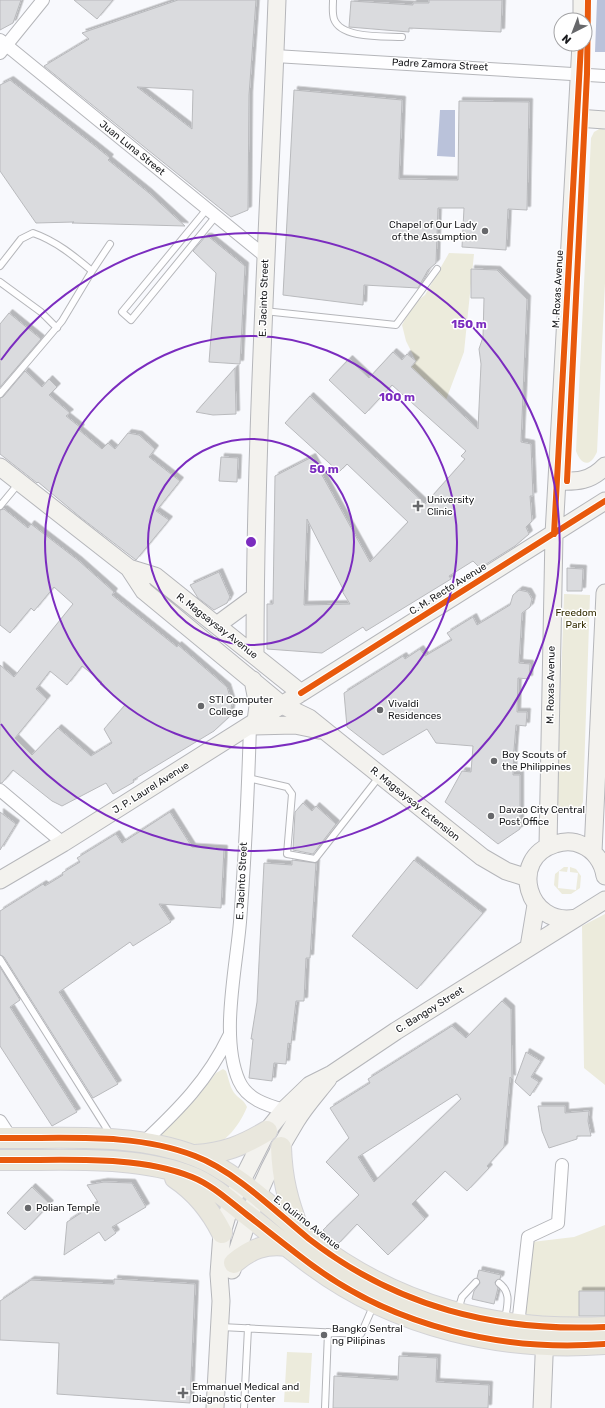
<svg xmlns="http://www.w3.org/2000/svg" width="605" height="1408" font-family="Rubik,sans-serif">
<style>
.green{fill:#ecebdc}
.water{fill:#bac2da}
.building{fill:#dadbde;stroke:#b9babd;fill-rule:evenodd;filter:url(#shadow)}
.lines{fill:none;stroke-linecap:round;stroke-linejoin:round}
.lane-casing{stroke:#b5b6ba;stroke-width:8}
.street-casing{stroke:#b5b6ba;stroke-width:14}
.secondary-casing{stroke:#b5b6ba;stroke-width:19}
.primary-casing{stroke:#d3d3d6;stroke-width:22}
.lane{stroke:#fefeff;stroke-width:6}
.street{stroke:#fefeff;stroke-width:12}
.secondary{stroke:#f3f2ee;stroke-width:17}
.primary{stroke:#e9e7dd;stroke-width:20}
.cycleway-casing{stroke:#fff;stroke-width:8}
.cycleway{stroke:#e8590c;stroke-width:6}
.ring{fill:none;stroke:#7b2cbf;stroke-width:2}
.poi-dot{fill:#67686b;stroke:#fff;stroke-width:1.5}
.labels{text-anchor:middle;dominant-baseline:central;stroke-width:3;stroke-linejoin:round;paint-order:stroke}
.street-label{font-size:10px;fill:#191a1d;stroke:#fff}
.poi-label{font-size:10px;fill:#191a1d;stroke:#fff;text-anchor:start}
.park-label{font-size:10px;fill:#332c00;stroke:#fff}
.centre{fill:#7b2cbf;stroke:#fff;stroke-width:2}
.ring-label{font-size:12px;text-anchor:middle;font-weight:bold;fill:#7b2cbf;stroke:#fff;stroke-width:3;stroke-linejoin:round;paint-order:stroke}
</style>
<defs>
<filter id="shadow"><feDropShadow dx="3.5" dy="-3.5" stdDeviation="0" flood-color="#0004"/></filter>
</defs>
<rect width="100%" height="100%" fill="#f8f9fd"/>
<path class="green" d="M601,128L605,130V283L597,452C590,468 581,465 576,451L591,138L594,132Z
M449,253L474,254L464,352L446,400L411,367L416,361L406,341L402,325L413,304L425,295Z
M564,594L590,595L583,802L578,812C568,816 560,812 557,801Z
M564,867H568L567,872L559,871L558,888L576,890L578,873L570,872V867L576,869L581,876L580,888L571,894H562L554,885L555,874Z
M605,914V1085L584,1068L582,926Z
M223,1069L226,1071C229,1079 230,1089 236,1095C241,1100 244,1100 247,1107C239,1127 222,1149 198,1149C189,1149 171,1140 162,1136V1132L196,1099L216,1073Z
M605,1225V1291H579V1320L523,1316L532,1242L574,1237Z
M287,1352L312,1353L309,1403L284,1402Z"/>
<path class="water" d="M597,0H605V52H595Z
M440,110H455V157L437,156Z"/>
<path class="building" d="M0,0H21L13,23L0,30Z
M74,0H113L97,19Z
M178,0H256L249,95L248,210L231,217L44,66L89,39L82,33ZM137,87L193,90L192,129Z
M429,0H502L501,32L409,28V32L349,27L351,1L413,5V3H429Z
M10,80L95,146L110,158L108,160L149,193L185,226L72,223L74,222L36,223L0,171V85Z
M294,90L402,100L399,179L458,180L459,101L529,102L527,210L508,209L506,250L462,247L464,208H438L436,263L428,270L418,288L364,285L363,305L283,295Z
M205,237H209L245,266L240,364L209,362L216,273L193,251Z
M471,269L497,270L527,299L521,442L531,444L533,496H530L532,521L526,527L529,534L515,546L483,566L479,567L473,561L449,576L451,579L366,631L363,627L322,653L267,649V604H273L275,476L312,457L370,562L408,522L347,464L339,472L285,423L310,396L425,504L465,459L461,456L466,451L392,385L365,414L329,380L349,359L369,378L393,352L402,360L407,354L416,361L411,367L478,429L481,364L479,349L483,337L484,298H471ZM307,519L344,591H342L350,604L304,605Z
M9,313L41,339L0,387V324Z
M235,368L236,414L213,415L196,412Z
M25,371L42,387L49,379L57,387L49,395L70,413L66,416L81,428L79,430L102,449L108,443L115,449L128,433L139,435L155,449L149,457L180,481L156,511L169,520L136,560L80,517L38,482L37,483L0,454V398L3,397Z
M221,457L238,458L237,482L219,481Z
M4,509L28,528L31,524L79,561L114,592L112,595L177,647L178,645L227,687L232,703L230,716L214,731L133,780L134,782L113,794L106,783L62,806L52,801L13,770L2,783H0V665L14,677L73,604L54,587L34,611L31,608L10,633L0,625V510ZM82,666L102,682L100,684L125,705L104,729L112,743L91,756L58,728L32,755L15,738L47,699L36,689L50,671L67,685Z
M567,568L583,569L582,591H567Z
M219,572L230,597L227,603L214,610L198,598L190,585Z
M519,590L528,592L532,599L530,607L522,613L519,663L530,664L529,679L518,678L517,712H527L526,726L516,725L514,750L513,775H520V829L498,844L445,802L462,771L471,772L473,746L436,743L427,729L383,755L347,727L344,693L403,656L405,659L420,649L425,656L452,640L447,633L473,617L477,625L510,605L513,595Z
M303,803L312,811L316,806L336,824L313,854L293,850L295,812Z
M0,812L16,824L0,850Z
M170,812L192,847L224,849L221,908L159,904L171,922L133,946L130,942L59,992L118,1084L93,1098L4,957L0,955V911L43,884L45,886L63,875L62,873L80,862L77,858L116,834L122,843Z
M292,860L316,863L310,958H306L304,1001H296L291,1044L288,1043L286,1064L274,1063L272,1081L249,1078L253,1039H251L257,1002L264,863L292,865Z
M414,860L483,913L417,989L352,936Z
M0,967L20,1000L10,1007L77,1112L52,1126L0,1046Z
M502,1001L511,1009L512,1079L510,1077L504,1147L487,1166L489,1168L467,1191L445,1171L412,1204L425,1219L388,1255L357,1224L337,1245L323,1230L359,1195L326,1162L349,1138L330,1108L370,1083L368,1079L452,1026L466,1038ZM457,1094L461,1099L374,1182L358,1157Z
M526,1052L541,1061L531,1077L539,1082L530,1096L515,1082Z
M538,1106H565V1113L589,1111L588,1121L591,1136H577V1139L549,1148L542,1131Z
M104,1182L132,1183L146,1207L112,1227L116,1233L105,1241L99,1232L64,1255L67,1222L98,1202L87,1185Z
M32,1187L50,1204L25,1230L7,1213Z
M479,1270L501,1275L500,1279L495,1282L498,1288L494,1304L472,1299L474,1291L480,1283L477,1278Z
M114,1279L195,1284L190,1403L57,1394L59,1343L0,1340V1301L31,1280L114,1284Z
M579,1291H605V1316H579Z
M399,1356L437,1358L436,1382L489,1385L488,1408H333L334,1376L398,1380Z"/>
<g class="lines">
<defs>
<path id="lane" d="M333,0C333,6 332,13 334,19C341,39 384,36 402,37
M207,209L122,312L131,320L216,216
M0,266L21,239L33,233C56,241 74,256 92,271L62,321L0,394
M92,271L110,244
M0,282L41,312L57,328
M264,311L396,325L437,269
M0,506L19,483
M248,778L287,787L292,794L287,854L315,859L379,777
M0,959L107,1129L110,1136
M499,1283C512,1293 507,1305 505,1320
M458,1310L462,1297L476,1282
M221,1327L361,1334L374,1304
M244,1408L248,1328
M325,1408L328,1332"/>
<path id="street" d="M0,40L265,256
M0,53L43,0
M275,56L605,76
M250,726C248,791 245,857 240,922C236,970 220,1038 239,1081C247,1099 266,1105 284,1110
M0,790L63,843
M0,1121L11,1138
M144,1142C179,1109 208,1080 229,1036
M518,1325L528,1237L558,1223L562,1165"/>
<path id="secondary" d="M582,20V0
M577,118L605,120
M0,467L129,568L144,591L282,705L309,718L482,857L506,871L528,878
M557,481C577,482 591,481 605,466
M129,568L155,576L301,693
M217,625L255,597
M255,655C255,437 269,218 277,0
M253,680L258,706L256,721
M250,726L295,725L319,730
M548,846L554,534L581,44
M593,852L605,593
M0,880L63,843L605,501
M576,918C527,928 508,858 555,844C564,841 574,841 582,845C594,850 603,862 605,876
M529,947L536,905
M232,1270C246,1218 267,1167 296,1121C305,1106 317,1093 328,1079
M215,1408L221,1301L219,1274L222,1233L231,1202L267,1131L284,1110L310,1085L332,1074L396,1031L605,900
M542,1408L545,1332"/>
<path id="primary" d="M0,1138C64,1139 134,1132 195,1156C235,1171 276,1212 309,1239C397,1307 495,1332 605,1327
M281,1147C282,1179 288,1201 299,1230
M195,1155C224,1153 242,1146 267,1131
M0,1160C59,1161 137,1154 192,1177C212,1185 229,1201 246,1214C268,1231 290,1249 313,1266C396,1327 503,1352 605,1344
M175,1178C196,1192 211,1211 222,1233
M234,1263C250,1249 266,1243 287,1246"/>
</defs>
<use href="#lane" class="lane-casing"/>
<use href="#street" class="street-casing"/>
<use href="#secondary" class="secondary-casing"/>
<use href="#primary" class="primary-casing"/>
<use href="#lane" class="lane"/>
<use href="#street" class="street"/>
<use href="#secondary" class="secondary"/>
<use href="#primary" class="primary"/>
<defs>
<path id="cycleway" d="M567,481L587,74L588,0
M554,534L581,44
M301,693L605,501
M0,1138C64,1139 134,1132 195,1156C235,1171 276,1212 309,1239C397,1307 495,1332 605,1327
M0,1160C59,1161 137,1154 192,1177C212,1185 229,1201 246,1214C268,1231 290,1249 313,1266C396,1327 503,1352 605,1344"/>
</defs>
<use href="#cycleway" class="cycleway-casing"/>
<use href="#cycleway" class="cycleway"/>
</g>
<g class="ring">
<circle cx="251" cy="542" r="103"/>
<circle cx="251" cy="542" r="206"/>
<path d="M1 360A309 309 0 1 1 1 724"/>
</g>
<g class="poi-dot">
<circle cx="485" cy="231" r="4"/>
<path d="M416 500h4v4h4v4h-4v4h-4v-4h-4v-4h4z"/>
<circle cx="201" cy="706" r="4"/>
<circle cx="380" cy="710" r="4"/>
<circle cx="494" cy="761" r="4"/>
<circle cx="491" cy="816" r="4"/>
<circle cx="28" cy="1208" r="4"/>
<circle cx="324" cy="1335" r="4"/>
<path d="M181 1387h4v4h4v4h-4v4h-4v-4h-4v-4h4z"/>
</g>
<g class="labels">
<g class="street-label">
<text transform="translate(440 65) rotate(3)">Padre Zamora Street</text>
<text transform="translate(132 148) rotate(39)">Juan Luna Street</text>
<text transform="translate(558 289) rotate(-87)">M. Roxas Avenue</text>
<text transform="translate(264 298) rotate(-88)">E. Jacinto Street</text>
<text transform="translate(448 589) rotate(-32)">C. M. Recto Avenue</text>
<text transform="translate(217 626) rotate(38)">R. Magsaysay Avenue</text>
<text transform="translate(551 685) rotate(-89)">M. Roxas Avenue</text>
<text transform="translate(151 788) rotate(-32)">J. P. Laurel Avenue</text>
<text transform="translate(415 804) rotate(39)">R. Magsaysay Extension</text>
<text transform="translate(242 881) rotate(-87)">E. Jacinto Street</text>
<text transform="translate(430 1010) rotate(-32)">C. Bangoy Street</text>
<text transform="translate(307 1223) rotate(38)">E. Quirino Avenue</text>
</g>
<g class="poi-label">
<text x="477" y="225" text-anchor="end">Chapel of Our Lady<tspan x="477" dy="12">of the Assumption</tspan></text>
<text x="427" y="500">University<tspan x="427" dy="12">Clinic</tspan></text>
<text x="209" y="700">STI Computer<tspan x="209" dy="12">College</tspan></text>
<text x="388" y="704">Vivaldi<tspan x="388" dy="12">Residences</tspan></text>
<text x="502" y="755">Boy Scouts of<tspan x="502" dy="12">the Philippines</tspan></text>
<text x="499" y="810">Davao City Central<tspan x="499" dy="12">Post Office</tspan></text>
<text x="36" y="1208">Polian Temple</text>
<text x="332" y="1329">Bangko Sentral<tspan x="332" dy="12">ng Pilipinas</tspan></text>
<text x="192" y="1387">Emmanuel Medical and<tspan x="192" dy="12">Diagnostic Center</tspan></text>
</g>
<g class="park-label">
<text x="576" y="613">Freedom<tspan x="576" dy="12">Park</tspan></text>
</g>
</g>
<circle cx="251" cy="542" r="6" class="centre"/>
<g class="ring-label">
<text x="469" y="328">150 m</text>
<text x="397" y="401">100 m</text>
<text x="324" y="473">50 m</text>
</g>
<g transform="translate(573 32) rotate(222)"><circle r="19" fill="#ffffff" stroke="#a3a3a5"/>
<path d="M0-3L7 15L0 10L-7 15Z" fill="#67686b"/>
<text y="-6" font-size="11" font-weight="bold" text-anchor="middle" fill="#191a1d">N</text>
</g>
</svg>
